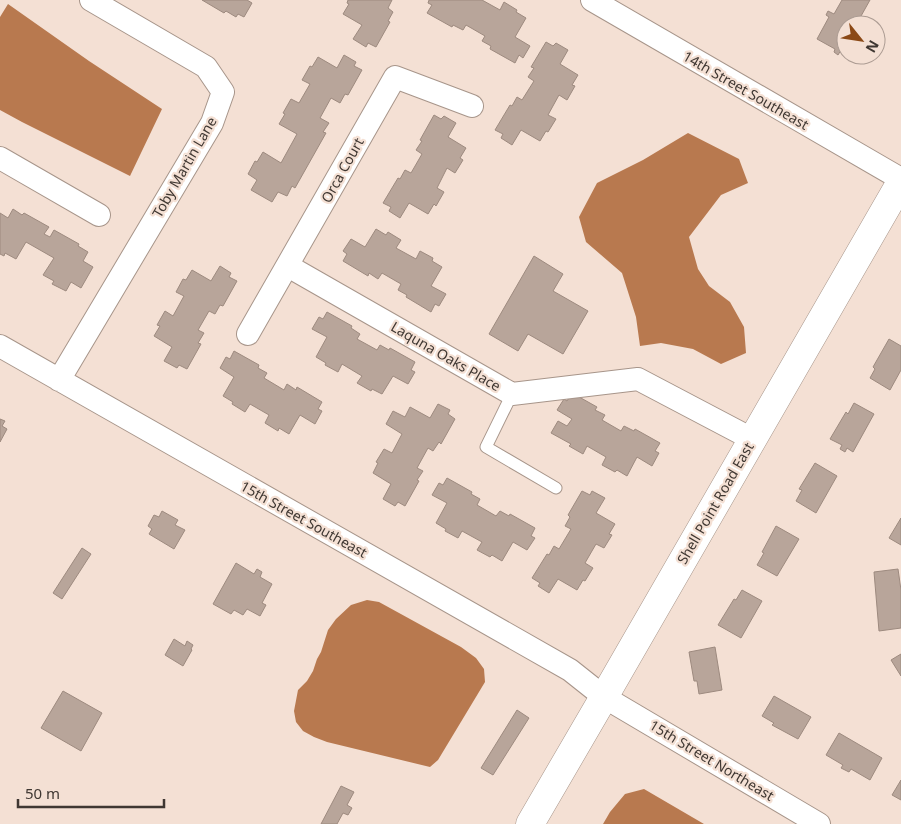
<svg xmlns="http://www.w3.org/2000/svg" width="901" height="824" font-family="'Noto Sans',sans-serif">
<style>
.water{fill:#b8794f}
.building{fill:#b8a59a;stroke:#9d8a7f}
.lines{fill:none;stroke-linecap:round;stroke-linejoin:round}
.service-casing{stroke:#a7958a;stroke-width:13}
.minor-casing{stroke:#a7958a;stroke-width:24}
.tertiary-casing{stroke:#a7958a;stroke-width:29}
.service{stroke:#fff;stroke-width:11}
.minor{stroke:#fff;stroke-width:22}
.tertiary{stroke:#fff;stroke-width:28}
.labels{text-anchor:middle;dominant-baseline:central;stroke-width:4.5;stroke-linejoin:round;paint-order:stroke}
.street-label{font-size:14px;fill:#3f3732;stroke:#f4e0d4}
</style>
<rect width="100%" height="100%" fill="#f4e0d4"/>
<path class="water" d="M8,4L89,61L162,109L130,176L22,122L0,110V17Z
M688,133L739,159L748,183L721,195L689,237L698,269L709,286L730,302L744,327L746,353L721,364L693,349L661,343L640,346L636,317L622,273L586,242L579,217L597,183L643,160Z
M367,600L379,602L461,647L476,658L484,669L485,682L438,760L430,767L327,742L314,737L303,731L296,722L294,711L298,690L307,681L313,671L317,659L321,652L328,630L336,619L351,605Z
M644,789L704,824H603L610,812L625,794Z"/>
<path class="building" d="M202,0H247L252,3L244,17L238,14L236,17L226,11L224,13Z
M348,0H392L388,8L393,12L388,21L390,22L376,47L368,43L366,47L353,39L362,25L343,14L349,4L347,3Z
M429,0H482L500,10L504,2L517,10L516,12L526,18L515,37L530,46L523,58L519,55L515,63L490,49L491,46L482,41L485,36L466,25L463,30L453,25L452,27L427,13L432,5L428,3Z
M842,0H870L856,25H846V42L838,55L834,52L835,49L817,39L829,17L826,15L828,11L834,14Z
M546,42L553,46L556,43L568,50L560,64L578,75L572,85L575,86L567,100L559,95L548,115L556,119L548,132L546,131L540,141L521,130L512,145L501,138L503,134L495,130L510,105L512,106L517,97L522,100L534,81L528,77L534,68L531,67Z
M344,55L356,62L354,66L362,70L348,95L345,94L340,103L331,98L320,118L329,123L323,132L326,133L295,188L292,186L287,196L278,192L272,202L251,190L257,180L248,174L255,161L257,162L263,152L281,163L297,134L279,124L285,114L283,113L291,99L299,103L310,84L302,80L310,66L312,67L318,57L337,68Z
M434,115L441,119L444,116L456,123L448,137L466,148L460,158L463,160L455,173L447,168L437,188L444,192L436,206L434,204L428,214L409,203L400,218L389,211L391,207L383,203L398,178L400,179L405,170L411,173L422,154L416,150L422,141L420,140Z
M13,209L22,215L24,213L49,227L44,234L50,237L54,230L79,244L78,246L88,252L83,261L93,267L81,288L71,282L66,291L52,284L54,281L43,275L54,258L26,242L16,259L5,253L4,256L0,254V213L8,218Z
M376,229L386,235L388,232L401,240L396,248L416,259L420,251L433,258L432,261L442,267L431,286L446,294L439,306L435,304L431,312L406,297L407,295L398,290L401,284L382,273L378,279L369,273L368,276L343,261L347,254L343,251L351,239L365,247Z
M534,256L563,274L553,291L588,311L563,354L528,334L518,351L489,334Z
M220,266L231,273L229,277L237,281L223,306L220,305L215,314L209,311L198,330L204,333L198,343L201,344L187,369L179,365L177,368L164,361L172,347L154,336L160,326L157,325L165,311L173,316L184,296L176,292L183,279L186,280L192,270L211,281Z
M327,312L352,326L351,328L360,334L357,339L377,350L380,345L389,350L390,348L415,362L411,370L415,372L408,384L393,376L382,394L372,389L371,391L357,383L362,376L342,364L338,372L325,365L326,363L316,357L327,337L312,329L319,317L323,319Z
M889,339L901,346V370L890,390L870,378L875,369L873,367Z
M234,351L259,365L258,368L267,373L264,378L284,390L287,384L296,390L297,387L322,402L318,409L322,411L315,424L300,415L289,434L279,428L278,431L265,423L269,415L250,404L245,412L232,404L233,402L223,396L234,377L220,368L226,357L230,359Z
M572,393L597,407L595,410L605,415L602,420L621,431L624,426L634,431L635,429L660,443L655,451L659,453L652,466L637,457L627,476L617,470L615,472L602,465L606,457L587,446L583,454L569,446L571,444L551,433L558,421L567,426L572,419L557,410L564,399L567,401Z
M854,403L874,414L853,452L847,448L845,452L840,449L842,445L830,439L846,412L848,414Z
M438,404L450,410L448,414L455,419L441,444L439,442L433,451L428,448L417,468L423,471L417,480L419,481L405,506L398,502L395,506L383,499L391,484L373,473L378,463L376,462L384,449L392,453L402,434L386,424L393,411L405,417L410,407L430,418Z
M0,419L5,421L2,426L7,429L0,442Z
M815,463L837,476L816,513L796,501L802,490L799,489Z
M447,478L472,492L471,494L480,499L477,505L496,516L500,511L509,516L510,514L535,528L531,536L535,538L527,550L513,542L502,561L492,555L490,557L477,550L482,542L462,531L458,538L445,531L446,529L436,523L447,503L432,495L439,483L443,485Z
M582,491L590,495L592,491L605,498L596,513L615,524L609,534L612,535L604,548L596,544L585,563L593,568L585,581L583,580L577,590L558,579L549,593L538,586L540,583L532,578L547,554L549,555L554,546L559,549L571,529L565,526L570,517L568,515Z
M162,511L178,520L175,525L185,530L174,549L149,534L152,529L148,526L154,515L159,517Z
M901,518V545L889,538Z
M776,526L799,539L777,576L757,565L764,553L762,552Z
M82,548L91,554L62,599L53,593Z
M236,563L254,574L257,569L262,572L260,577L272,584L262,603L266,605L260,616L247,609L243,615L234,610L231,614L213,604Z
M898,569L901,590V628L879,631L874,572Z
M742,590L762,601L741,638L718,625L734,599L736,600Z
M174,639L185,646L187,641L193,645L191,649L192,650L183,666L165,655Z
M715,647L722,690L699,694L697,681H694L689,652Z
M901,654V676L891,660Z
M63,691L102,713L81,751L41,728Z
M774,696L811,717L798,739L772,725L774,723L762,716Z
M517,710L529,718L493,775L481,768Z
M839,733L882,758L870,780L851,769L849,772L841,768L843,765L826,755Z
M901,780V800L892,795Z
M341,786L354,792L347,805L352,808L348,815L343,813L337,824H321Z"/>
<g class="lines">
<defs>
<path id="service" d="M512,394L486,447L556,488"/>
<path id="minor" d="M592,0L901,179
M0,158L99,215
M288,266L512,394L638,379L752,439
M248,334L395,77L472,106
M0,346L570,670L604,697L819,824
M59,380L212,123L223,92L206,67L91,0"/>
<path id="tertiary" d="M530,824L604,697L901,182"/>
</defs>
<use href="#service" class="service-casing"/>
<use href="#minor" class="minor-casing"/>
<use href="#tertiary" class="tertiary-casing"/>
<use href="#service" class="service"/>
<use href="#minor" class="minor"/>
<use href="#tertiary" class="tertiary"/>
</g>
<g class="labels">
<g class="street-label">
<text transform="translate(746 90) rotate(30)">14th Street Southeast</text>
<text transform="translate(184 167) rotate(-60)">Toby Martin Lane</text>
<text transform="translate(342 170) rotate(-61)">Orca Court</text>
<text transform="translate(446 356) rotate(30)">Laquna Oaks Place</text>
<text transform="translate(715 503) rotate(-60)">Shell Point Road East</text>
<text transform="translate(304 519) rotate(29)">15th Street Southeast</text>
<text transform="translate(712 760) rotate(31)">15th Street Northeast</text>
</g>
</g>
<g transform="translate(861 40) rotate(120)"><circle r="24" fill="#f4e0d4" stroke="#ac9c93"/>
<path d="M0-4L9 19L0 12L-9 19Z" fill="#8b4916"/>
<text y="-8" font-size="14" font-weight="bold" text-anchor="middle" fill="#3f3732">N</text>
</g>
<path d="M18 799v8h146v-8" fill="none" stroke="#3f3732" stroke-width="2.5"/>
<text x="25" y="799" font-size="15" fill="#3f3732" stroke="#f4e0d4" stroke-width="4" paint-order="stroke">50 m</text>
</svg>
